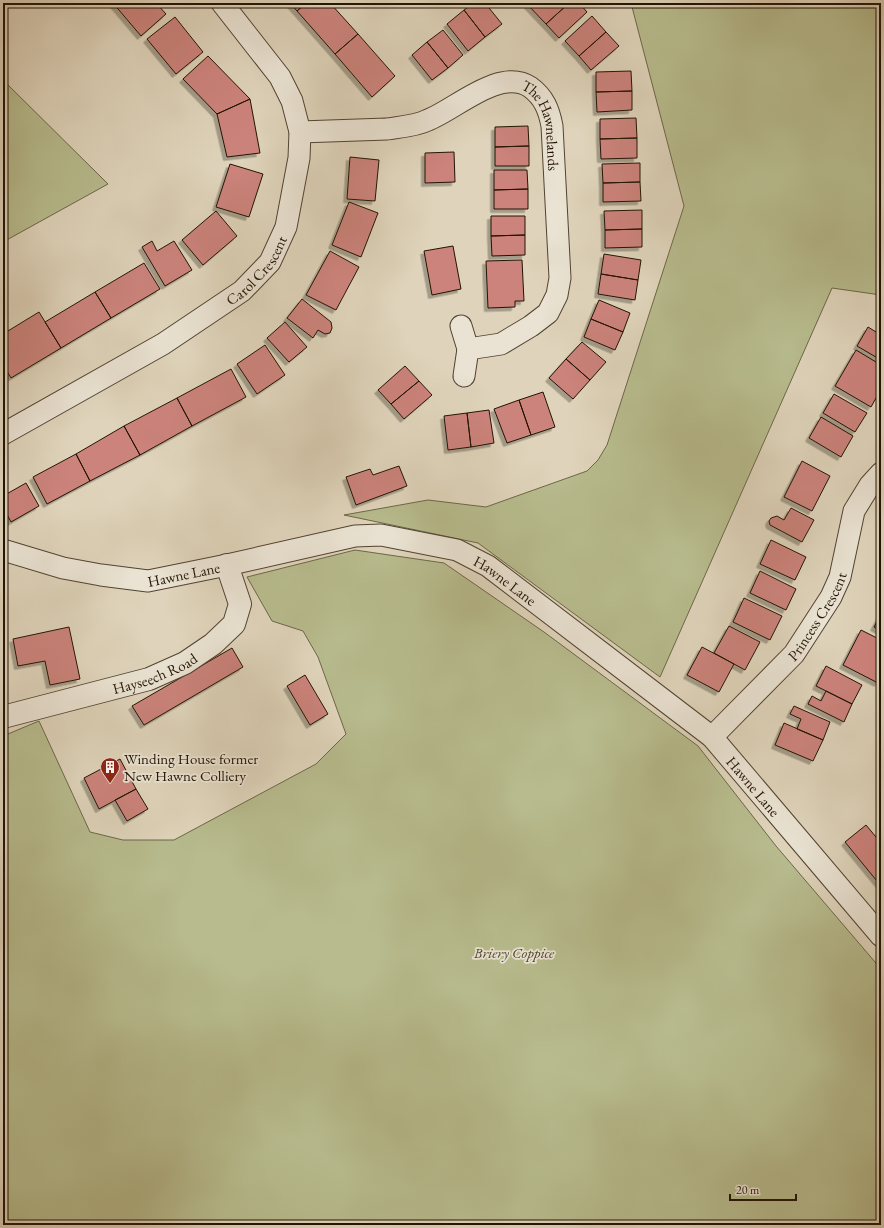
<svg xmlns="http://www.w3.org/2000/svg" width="884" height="1228" font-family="'EB Garamond',serif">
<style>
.green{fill:#b7bb8d;stroke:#6c6748}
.building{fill:#cc837b;stroke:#221304;filter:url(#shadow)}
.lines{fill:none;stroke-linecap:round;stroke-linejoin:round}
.minor-casing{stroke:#514332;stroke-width:23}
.tertiary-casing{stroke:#514332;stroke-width:24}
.minor{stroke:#eae3d3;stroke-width:21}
.tertiary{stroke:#eae3d3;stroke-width:22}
.labels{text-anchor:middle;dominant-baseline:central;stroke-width:3.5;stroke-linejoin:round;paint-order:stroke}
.street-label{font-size:15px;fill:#221304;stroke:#eae3d3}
.poi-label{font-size:15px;fill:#221304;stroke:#eae3d3;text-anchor:start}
.park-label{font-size:15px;font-style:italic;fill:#4f452d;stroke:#eae3d3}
</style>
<defs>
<filter id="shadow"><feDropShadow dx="-3.5" dy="3.5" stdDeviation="0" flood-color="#0004"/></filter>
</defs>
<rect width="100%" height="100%" fill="#dfd4bb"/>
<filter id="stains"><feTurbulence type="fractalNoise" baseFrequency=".005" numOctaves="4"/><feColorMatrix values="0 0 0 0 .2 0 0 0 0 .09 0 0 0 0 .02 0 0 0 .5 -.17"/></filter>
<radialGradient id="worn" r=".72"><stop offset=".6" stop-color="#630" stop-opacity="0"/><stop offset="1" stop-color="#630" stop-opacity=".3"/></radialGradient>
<path class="green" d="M631,3H881V295L832,288L660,677L478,543L344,515L428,500L486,507L587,471L598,460L607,445L684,206Z
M3,80L108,184L3,242Z
M355,550L444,563L544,632L698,746L776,846L881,969V1225H3V736L39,721L90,832L123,840H174L316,764L346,734L318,657L303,631L272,621L247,577Z"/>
<path class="building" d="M113,3H156L166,14L141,36Z
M290,3H306L297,11Z
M306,3H330L358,34L335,54L297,11Z
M474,3H485L502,24L485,37L464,10Z
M526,3H569L546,24Z
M569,3H579L587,12L559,38L546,24Z
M464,10L485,37L468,51L447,24Z
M592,16L606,32L579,56L565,41Z
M175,17L203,52L176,74L147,39Z
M443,30L463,55L448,68L427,42Z
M606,32L619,46L591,70L579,56Z
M358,34L395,76L372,97L335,54Z
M427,42L448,68L432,80L412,55Z
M208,56L250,99L217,114L183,79Z
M631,71L632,91L596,92V72Z
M632,91V110L597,112L596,92Z
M250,99L260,153L227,157L217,114Z
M636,118L637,138L600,139V119Z
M528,126L529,146L495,147V127Z
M637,138V158L601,159L600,139Z
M529,146V166H495V147Z
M454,152L455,182L425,183V153Z
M350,157L379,160L375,201L347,199Z
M640,163V182L603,183L602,164Z
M230,164L263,174L249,217L216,207Z
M494,170H527L528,189L494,190Z
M640,182L641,201L603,202V183Z
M528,189V209H494V190Z
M349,202L378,213L361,257L332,245Z
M642,210V229L605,230L604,211Z
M216,211L237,236L203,265L182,240Z
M491,216H525V235L491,236Z
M642,229V247L605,248V230Z
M525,235V255L492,256L491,236Z
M152,241L157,251L174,241L192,270L165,286L142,247Z
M453,246L461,289L432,295L424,251Z
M330,251L359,267L336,310L306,295Z
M604,254L641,260L638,280L601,274Z
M522,260L524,301H515V307L488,308L486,261Z
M144,263L160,289L111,318L95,292Z
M601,274L638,280L635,300L598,294Z
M95,292L111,318L61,348L45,322Z
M302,299L331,322L332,328L330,333L325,334L318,330L313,338L287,318Z
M599,300L630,313L623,332L591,319Z
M39,312L61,348L11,378L3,365V334Z
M591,319L623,332L615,350L584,337Z
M285,322L307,347L289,362L267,338Z
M868,327L881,335V360L857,346Z
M582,342L606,362L590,380L566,359Z
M265,345L285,375L257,394L237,364Z
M856,350L881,365V389L871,407L835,386Z
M566,359L590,380L573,399L549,378Z
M405,366L419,381L391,404L378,390Z
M231,369L246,397L192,426L177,398Z
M419,381L432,395L404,419L391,404Z
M543,392L555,427L531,435L519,400Z
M834,394L867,413L855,432L823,413Z
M177,398L192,426L140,455L124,426Z
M519,400L531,435L507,443L494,409Z
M489,410L494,443L471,447L467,413Z
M467,413L471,447L448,450L444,416Z
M821,417L853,436L841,457L809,438Z
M124,426L140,455L90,481L76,454Z
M76,454L90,481L47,504L33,477Z
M802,461L830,476L812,511L784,497Z
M399,466L407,486L356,505L346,477L370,469L373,475Z
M26,483L39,506L11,522L3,507V496Z
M791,508L814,520L802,542L770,525L769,521L771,518L777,516L784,520Z
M771,540L806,557L795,580L760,564Z
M760,571L796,589L786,610L750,593Z
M744,598L782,616L770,640L733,622Z
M881,614V631L874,627Z
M729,626L760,642L745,670L714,653Z
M69,627L80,679L50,685L45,661L18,666L13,639Z
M861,630L881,640V677L878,683L843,665Z
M702,647L734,664L719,692L687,675Z
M232,648L243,667L144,725L132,706Z
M826,666L862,685L852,704L816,686Z
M305,675L328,714L310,725L287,686Z
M826,691L852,704L844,722L808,704L812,696L821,701Z
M794,706L830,722L823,740L797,729L801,719L790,714Z
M784,723L823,740L813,761L775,745Z
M120,759L136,789L99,809L84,778Z
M136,789L148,809L127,821L115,800Z
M866,825L881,843V886L845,842Z"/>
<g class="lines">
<defs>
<g id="minor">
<path id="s1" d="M300,132L387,129C400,127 416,126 428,120C456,109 500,67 530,87C544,97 549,110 552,126L560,278L557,295L548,313L531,326L501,344L468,349"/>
<path d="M461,326L468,349L464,376"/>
<path id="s2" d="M3,434L163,344L242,291L270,262L286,227L299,158L300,132L292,101L280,77L222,3"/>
<path id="s3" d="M3,550L63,568L101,575L148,581L227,565L355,536L381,535L457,550L488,566L712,737L881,936"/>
<path id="s4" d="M712,737L794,654L831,597L840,577L854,511L870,485L881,473"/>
</g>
<g id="tertiary">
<path id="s5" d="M3,717L149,679L185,663L213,644L234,624L240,604L227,565"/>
</g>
</defs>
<use href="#minor" class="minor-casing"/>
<use href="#tertiary" class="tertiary-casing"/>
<use href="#minor" class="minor"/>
<use href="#tertiary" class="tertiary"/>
</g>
<defs>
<symbol id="building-pin" viewBox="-11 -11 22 30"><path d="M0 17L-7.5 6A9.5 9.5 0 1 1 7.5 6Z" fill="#8f2418" stroke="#eae3d3"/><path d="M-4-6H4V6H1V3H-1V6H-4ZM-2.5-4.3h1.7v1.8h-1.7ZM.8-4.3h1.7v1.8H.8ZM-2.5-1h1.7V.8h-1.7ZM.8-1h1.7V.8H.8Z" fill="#fff"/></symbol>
</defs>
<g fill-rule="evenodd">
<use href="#building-pin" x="99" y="756" width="22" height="30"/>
</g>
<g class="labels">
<g class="street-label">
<text stroke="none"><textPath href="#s1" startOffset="283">The Hawnelands</textPath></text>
<text stroke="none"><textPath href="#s2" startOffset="304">Carol Crescent</textPath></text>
<text stroke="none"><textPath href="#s3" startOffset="185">Hawne Lane</textPath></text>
<text stroke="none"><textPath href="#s3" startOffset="521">Hawne Lane</textPath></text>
<text stroke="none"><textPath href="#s4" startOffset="161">Princess Crescent</textPath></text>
<text stroke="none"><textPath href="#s5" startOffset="158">Hayseech Road</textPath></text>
<text stroke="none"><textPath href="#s3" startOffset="845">Hawne Lane</textPath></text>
</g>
<g class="poi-label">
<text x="124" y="758">Winding House former<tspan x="124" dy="17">New Hawne Colliery</tspan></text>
</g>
<g class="park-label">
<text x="514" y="952">Briery Coppice</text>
</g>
</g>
<rect width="884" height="1228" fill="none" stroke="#dfd4bb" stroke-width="16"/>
<rect x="4" y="4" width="876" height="1220" fill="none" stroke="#221304" stroke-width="2"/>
<rect x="8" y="8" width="868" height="1212" fill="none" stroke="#221304"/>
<path d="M730 1194v6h66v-6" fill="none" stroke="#221304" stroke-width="2"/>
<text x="736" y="1194" font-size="12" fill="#221304" stroke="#eae3d3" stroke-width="3" paint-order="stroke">20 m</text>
<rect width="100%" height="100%" filter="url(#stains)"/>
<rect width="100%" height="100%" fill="url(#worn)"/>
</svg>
